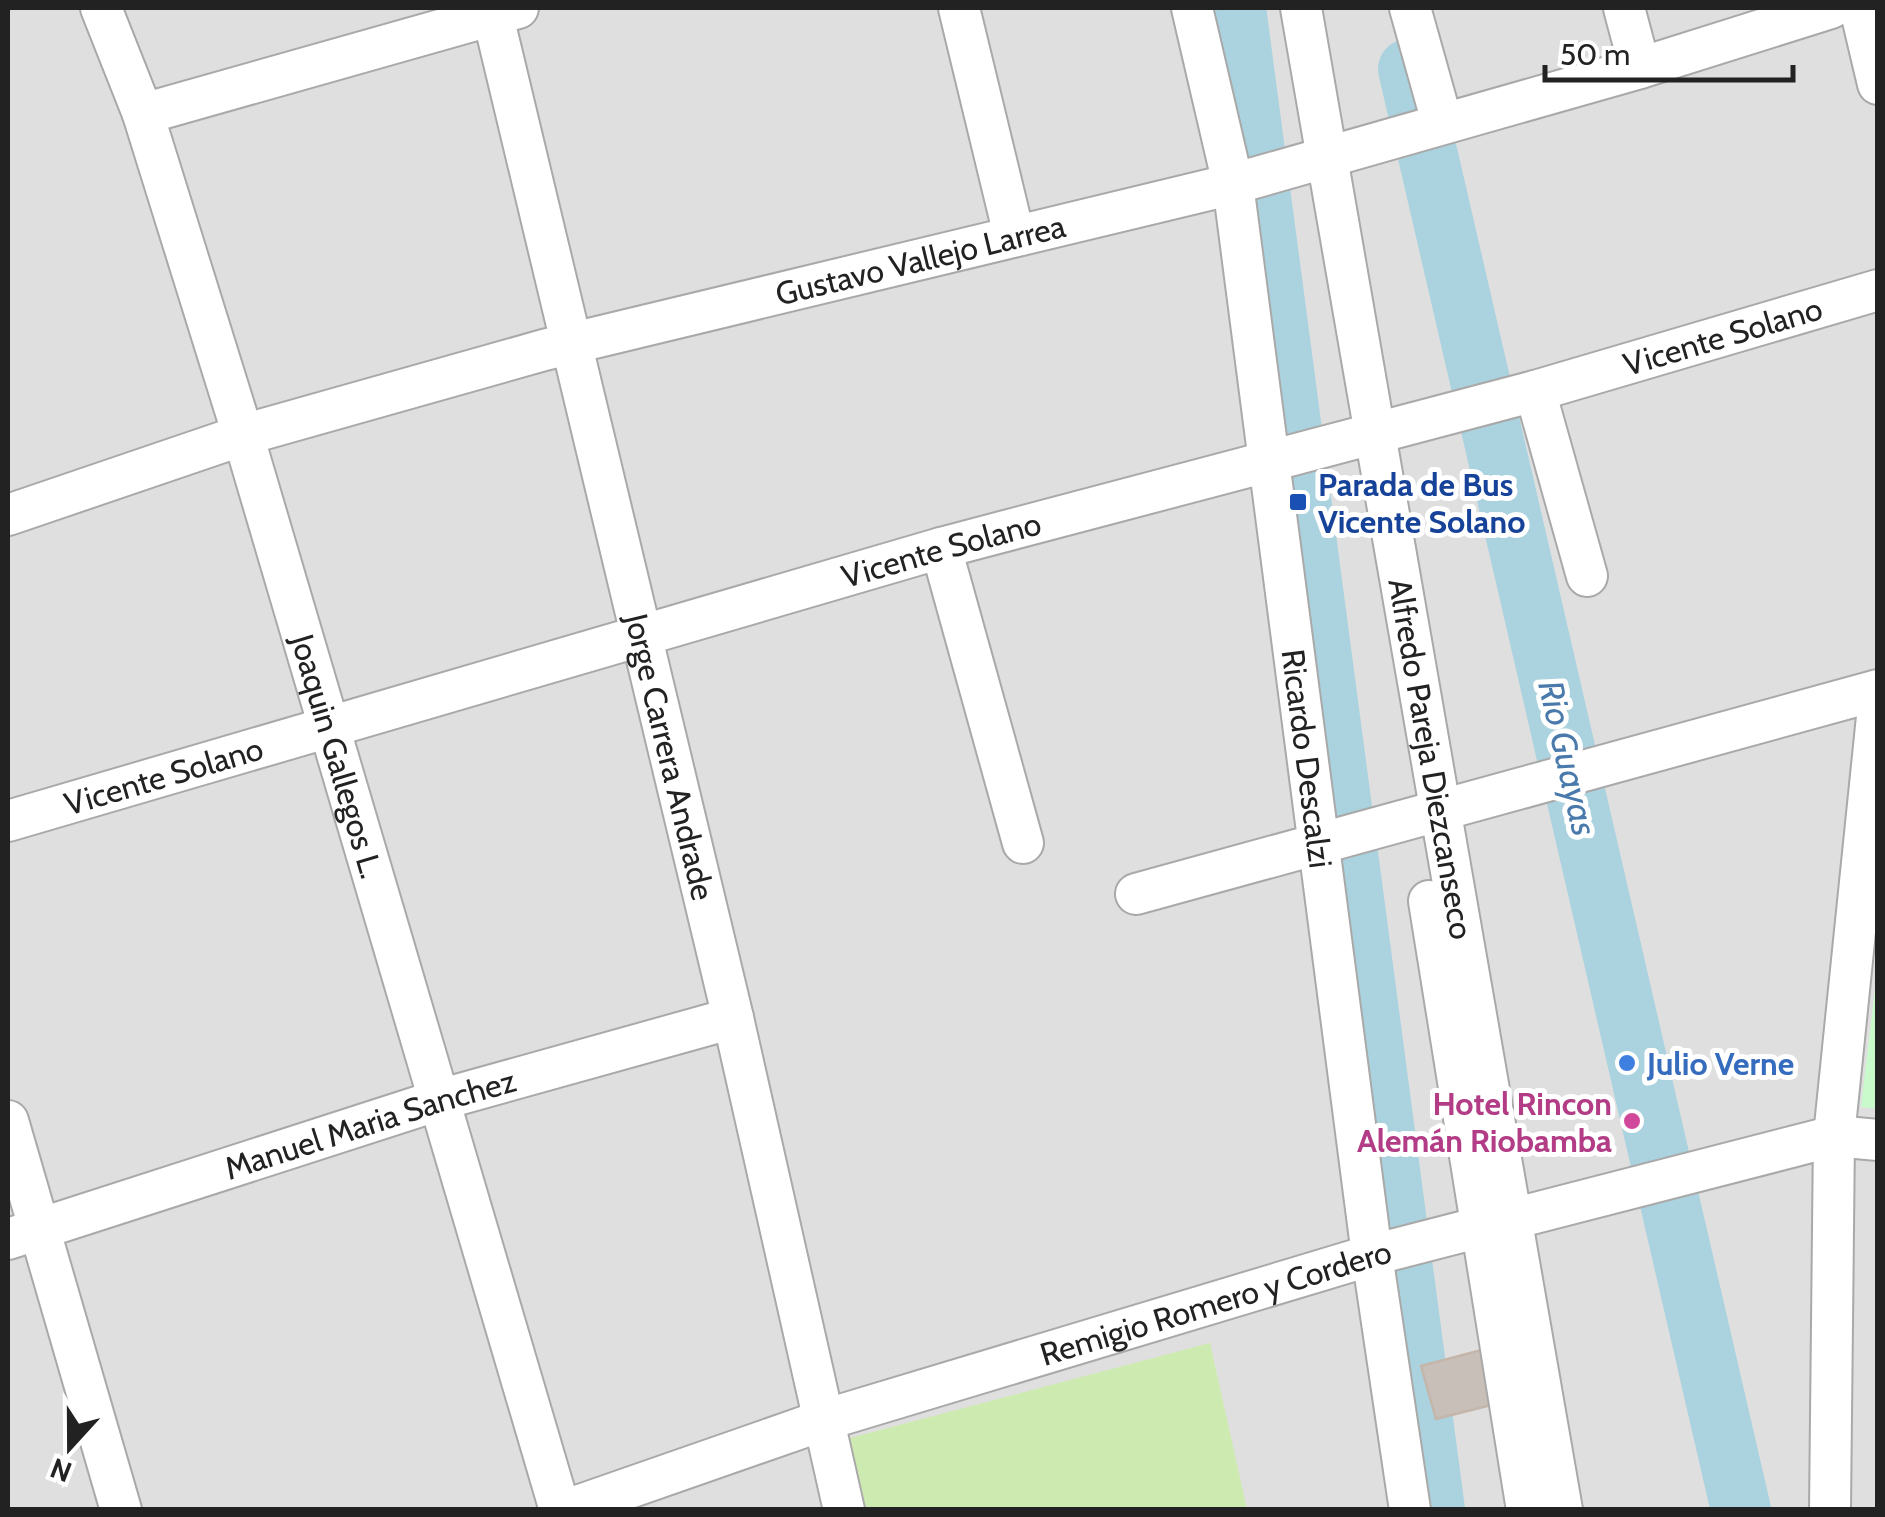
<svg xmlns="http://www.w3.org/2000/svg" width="1885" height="1517" font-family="Cabin,sans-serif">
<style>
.residential{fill:#e0dfdf}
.grass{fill:#cdebb0}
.park{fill:#c8facc}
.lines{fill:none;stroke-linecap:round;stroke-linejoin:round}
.river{stroke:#aad3df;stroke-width:60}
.building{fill:#c7bfb8;stroke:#c4b6ab;stroke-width:2.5}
.minor-casing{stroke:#a9a9a9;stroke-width:44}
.minor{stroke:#fff;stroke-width:40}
.transit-dot{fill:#1a4fb4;stroke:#fff;stroke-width:4}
.shop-dot{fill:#3f7fe0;stroke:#fff;stroke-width:4}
.hotel-dot{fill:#d1479c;stroke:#fff;stroke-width:4}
.labels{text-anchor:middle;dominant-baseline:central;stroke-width:10;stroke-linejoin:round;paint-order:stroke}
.street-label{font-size:32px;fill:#222;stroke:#fff}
.transit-label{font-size:32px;font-weight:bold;fill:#164399;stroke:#fff;text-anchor:start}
.shop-label{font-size:32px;font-weight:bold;fill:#366cbe;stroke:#fff;text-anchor:start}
.hotel-label{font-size:32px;font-weight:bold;fill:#b23c85;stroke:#fff;text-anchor:end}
.water-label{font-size:35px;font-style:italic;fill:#4a7aab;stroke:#fff}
</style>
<rect width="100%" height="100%" fill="#f2efe9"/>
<path class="residential" d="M8,8H1877V1509H8Z"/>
<path class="grass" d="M1210,1343L1247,1509H861L846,1439Z"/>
<path class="park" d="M1877,971L1878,1109H1877L1861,1107Z"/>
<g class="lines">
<path class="river" d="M1236,8L1435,1510
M1408,69L1741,1510"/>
</g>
<path class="building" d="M1489,1348L1503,1402L1436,1419L1421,1366Z"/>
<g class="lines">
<defs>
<g id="minor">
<path id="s1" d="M101,8L143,114L243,435L560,1510"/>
<path id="s2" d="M491,8L733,1018L844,1510"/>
<path d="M959,8L1014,235"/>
<path id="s3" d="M1192,8L1233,184L1372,1255L1410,1510"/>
<path id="s4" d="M1301,8L1562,1510"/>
<path d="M1410,8L1442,122"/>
<path d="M1624,8L1640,68"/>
<path d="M1860,8L1878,84"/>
<path d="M143,114L518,8"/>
<path d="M1535,391L1587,576"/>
<path id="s5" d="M8,515L243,435L544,350L1233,184L1640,68L1831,8"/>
<path d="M941,548L1023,843"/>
<path id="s6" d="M8,821L941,548L1535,391L1878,290"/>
<path d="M1136,894L1878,690"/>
<path d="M1429,901L1527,1510"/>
<path d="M8,1121L121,1510"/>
<path id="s7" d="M8,1239L439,1100L733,1018"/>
<path id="s8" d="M566,1510L824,1420L1372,1255L1834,1136L1878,1140"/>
<path d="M1830,1510L1834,1136L1878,707"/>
</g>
</defs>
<use href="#minor" class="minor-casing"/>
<use href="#minor" class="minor"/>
</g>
<rect class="transit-dot" x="1288" y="492" width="20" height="20" rx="5"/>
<circle class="shop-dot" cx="1627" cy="1063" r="10"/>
<circle class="hotel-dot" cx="1632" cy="1121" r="10"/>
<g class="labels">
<g class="street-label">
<text stroke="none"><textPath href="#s5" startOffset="948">Gustavo Vallejo Larrea</textPath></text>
<text stroke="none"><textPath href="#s6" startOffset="1782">Vicente Solano</textPath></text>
<text stroke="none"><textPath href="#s6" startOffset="972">Vicente Solano</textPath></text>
<text stroke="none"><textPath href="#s1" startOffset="785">Joaquin Gallegos L.</textPath></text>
<text stroke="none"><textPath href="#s3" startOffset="760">Ricardo Descalzi</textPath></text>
<text stroke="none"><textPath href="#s2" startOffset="770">Jorge Carrera Andrade</textPath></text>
<text stroke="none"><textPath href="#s4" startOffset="762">Alfredo Pareja Diezcanseco</textPath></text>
<text stroke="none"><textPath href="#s6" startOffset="162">Vicente Solano</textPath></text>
<text stroke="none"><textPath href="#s7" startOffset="380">Manuel Maria Sanchez</textPath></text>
<text stroke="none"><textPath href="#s8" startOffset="682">Remigio Romero y Cordero</textPath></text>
</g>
<g class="transit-label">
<text x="1318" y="484">Parada de Bus<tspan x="1318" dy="37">Vicente Solano</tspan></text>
</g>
<g class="shop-label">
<text x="1647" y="1063">Julio Verne</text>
</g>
<g class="hotel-label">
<text x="1612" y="1103">Hotel Rincon<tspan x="1612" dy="37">Alemán Riobamba</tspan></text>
</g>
<g class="water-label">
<text transform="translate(1568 758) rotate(77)">Rio Guayas</text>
</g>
</g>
<rect width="1885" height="1517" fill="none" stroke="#222222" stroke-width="20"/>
<g transform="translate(70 1447) rotate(201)" stroke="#ffffff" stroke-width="8" paint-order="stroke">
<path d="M0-8L18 38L0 25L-18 38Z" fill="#222222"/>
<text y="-15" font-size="28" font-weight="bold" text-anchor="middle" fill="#222222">N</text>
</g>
<path d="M1545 65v15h248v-15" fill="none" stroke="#222222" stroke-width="5"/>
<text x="1560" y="65" font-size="30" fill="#222222" stroke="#ffffff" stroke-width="8" paint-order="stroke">50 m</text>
</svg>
